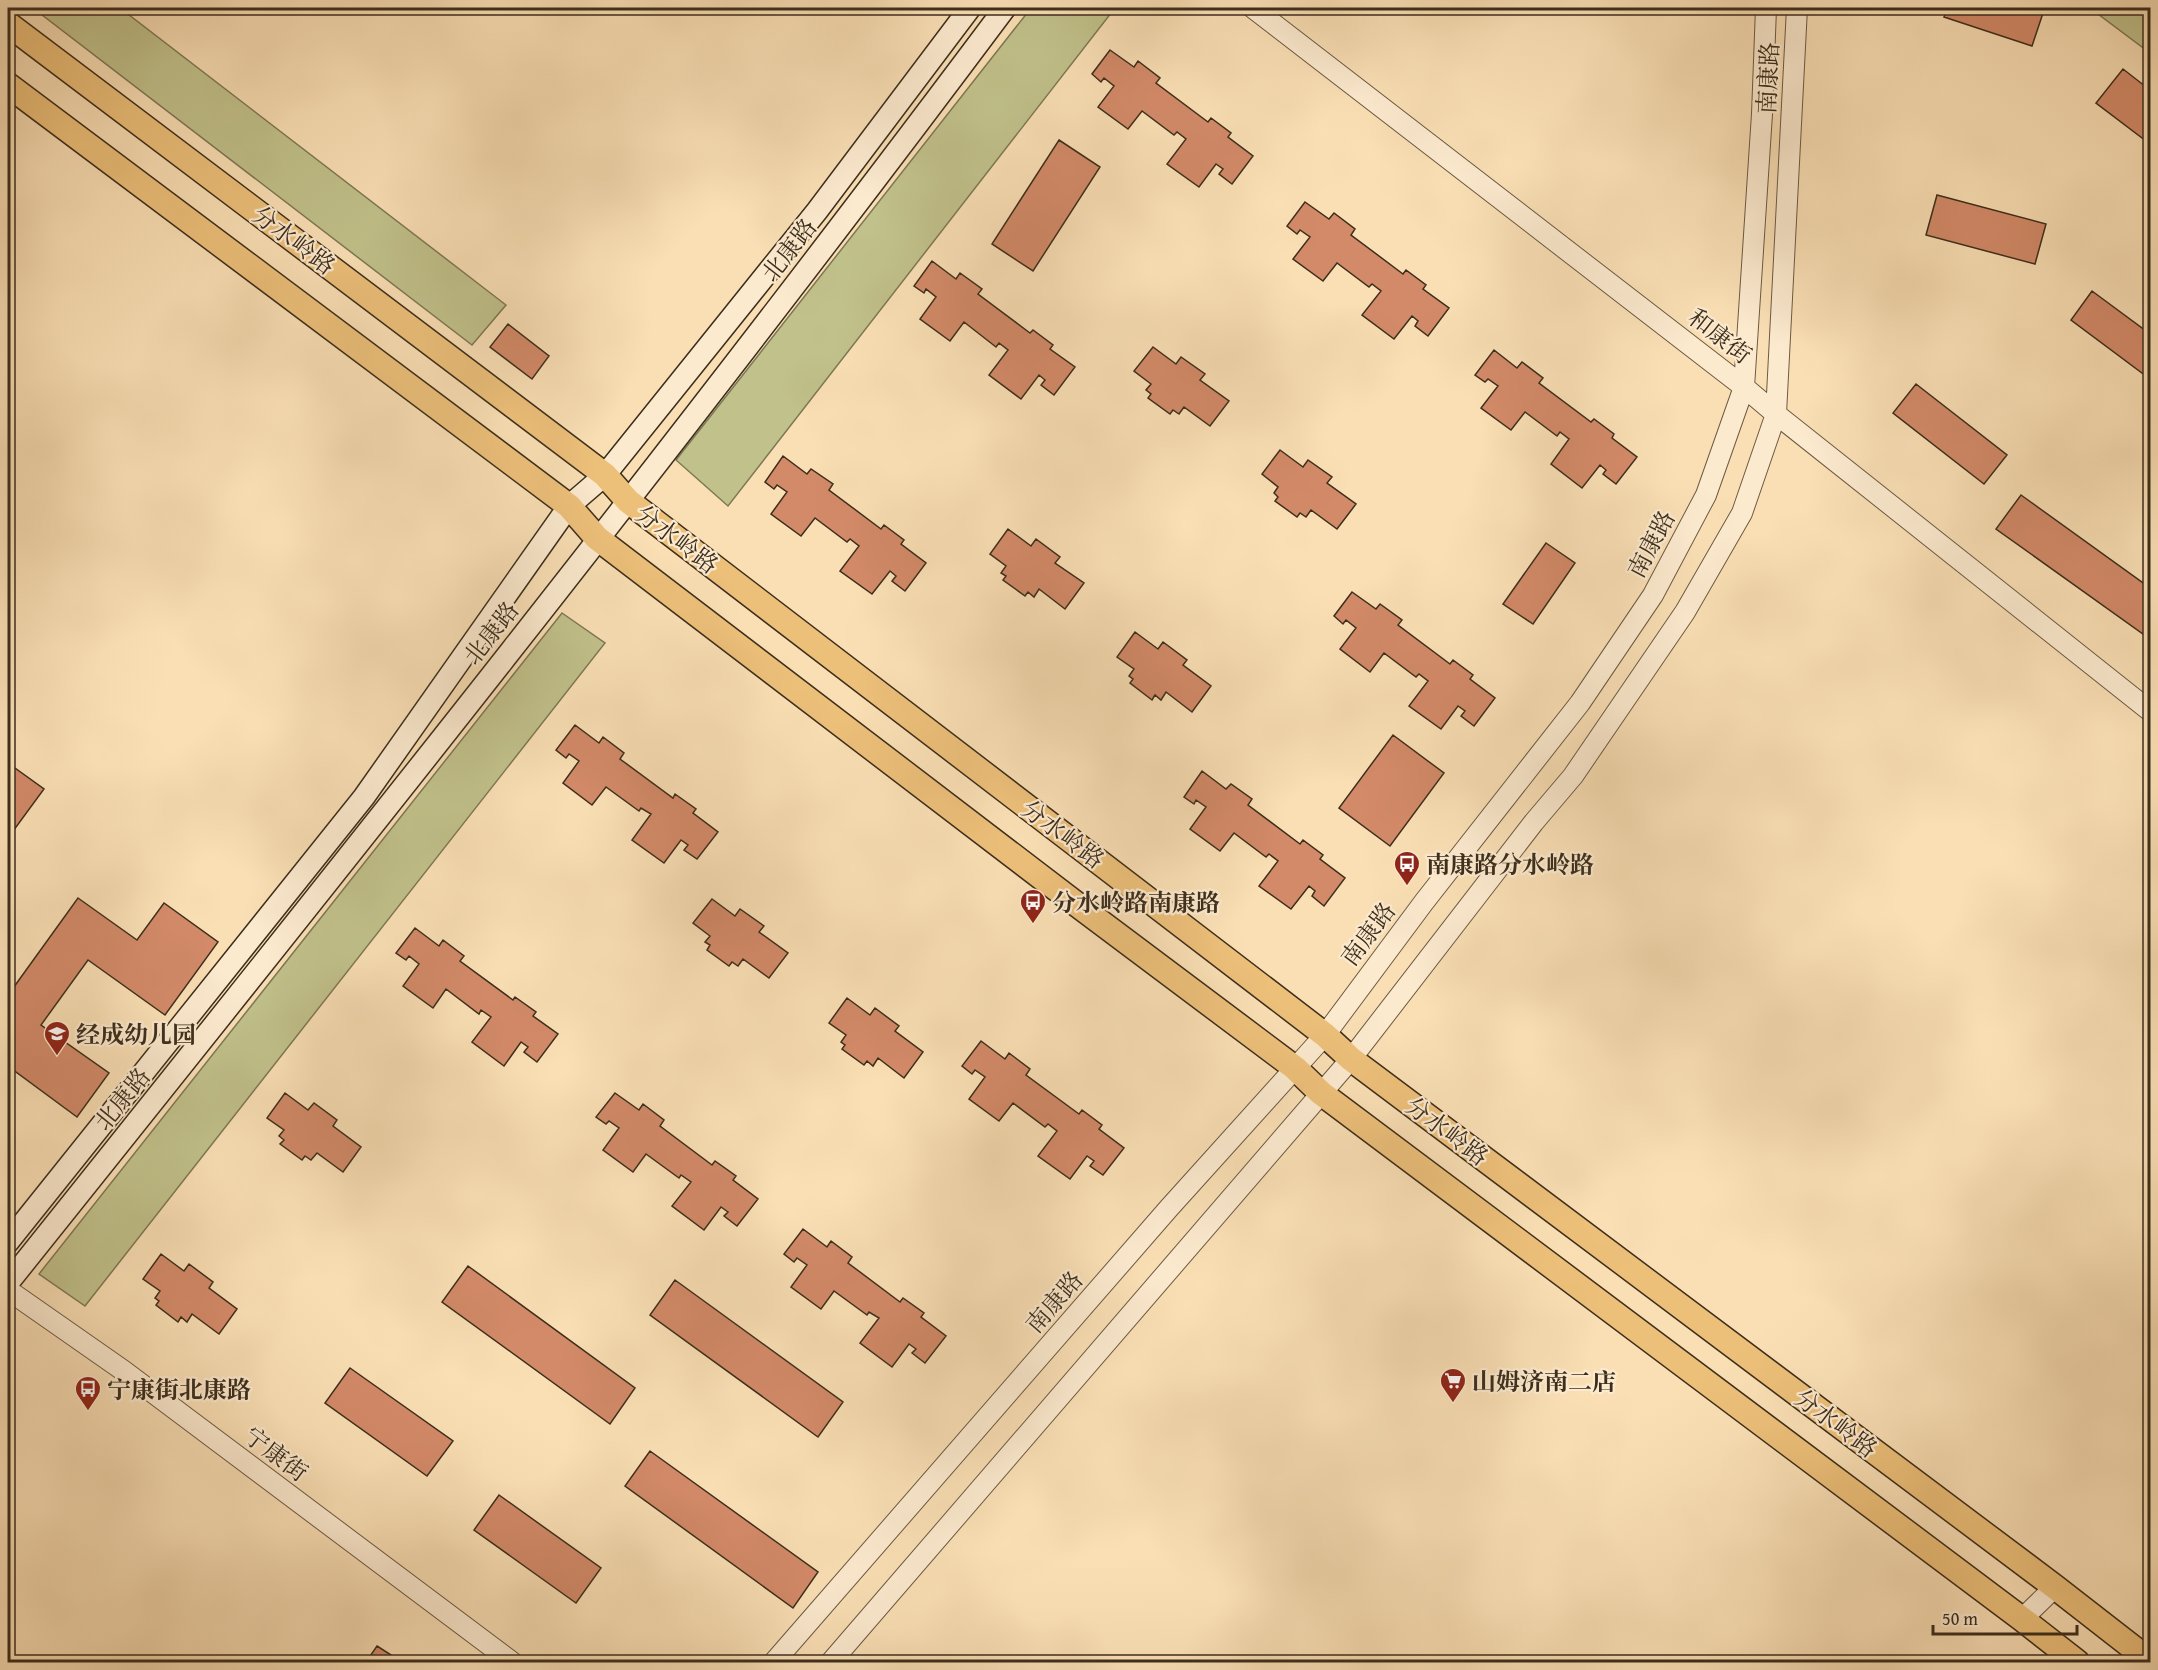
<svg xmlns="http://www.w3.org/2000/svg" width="2158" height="1670" font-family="'Gentium Book Plus','Noto Serif SC',serif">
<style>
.green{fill:#c1c18b;stroke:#7e7854;stroke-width:1.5}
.building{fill:#d38a69;stroke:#3c2e1c;stroke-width:1.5}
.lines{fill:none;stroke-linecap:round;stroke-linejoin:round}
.tertiary-casing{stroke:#6c5a42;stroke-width:22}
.secondary-casing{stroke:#3c2e1c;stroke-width:24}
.primary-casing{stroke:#3c2e1c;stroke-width:27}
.tertiary{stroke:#fceacf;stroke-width:20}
.secondary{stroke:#fceacf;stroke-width:21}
.primary{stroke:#edc07a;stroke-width:24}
.labels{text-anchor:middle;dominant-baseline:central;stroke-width:4.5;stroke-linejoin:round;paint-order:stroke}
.street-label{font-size:24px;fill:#3c2e1c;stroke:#fceacf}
.poi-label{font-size:24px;font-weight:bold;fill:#3c2e1c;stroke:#fceacf;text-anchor:start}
</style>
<rect width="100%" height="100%" fill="#fadfb5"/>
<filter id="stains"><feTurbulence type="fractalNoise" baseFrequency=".00333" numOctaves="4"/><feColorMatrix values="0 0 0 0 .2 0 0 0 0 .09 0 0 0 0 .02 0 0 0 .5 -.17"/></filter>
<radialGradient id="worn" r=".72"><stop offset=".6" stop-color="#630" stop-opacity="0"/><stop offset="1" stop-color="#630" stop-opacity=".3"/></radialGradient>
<path class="green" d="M33,8H120L506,305L472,345Z
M1031,8H1115L728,506L676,460Z
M2090,8H2150V53Z
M562,613L605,643L85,1306L39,1274Z"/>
<path class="building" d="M1948,8H2027L2043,13L2032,46L1944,17Z
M1110,50L1134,67L1138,61L1160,78L1156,83L1208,122L1211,118L1231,133L1228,137L1253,156L1232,184L1219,174L1223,169L1216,164L1199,187L1167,164L1186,139L1177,132L1174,135L1142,111L1128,129L1098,107L1114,86L1104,78L1101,82L1092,74Z
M2123,69L2150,90V144L2096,103Z
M1059,140L1100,167L1033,271L992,244Z
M1937,195L2046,224L2035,264L1926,235Z
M1305,202L1329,219L1334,213L1355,229L1351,235L1403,274L1406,270L1426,285L1423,289L1449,308L1428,336L1415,326L1418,321L1412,316L1394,339L1362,315L1381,291L1372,284L1369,287L1337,263L1323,281L1293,259L1310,237L1300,230L1297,234L1287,226Z
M932,261L956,279L960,273L982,289L978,294L1030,333L1033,330L1053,345L1050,349L1075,367L1054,395L1041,385L1045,380L1039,375L1021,399L989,375L1008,350L999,343L996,347L964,322L950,341L920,319L936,297L926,289L924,293L914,286Z
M2092,291L2150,334V379L2071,320Z
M508,324L549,356L532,379L490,347Z
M1153,347L1176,364L1181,357L1205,374L1200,380L1229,401L1210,426L1184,407L1179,414L1173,410L1170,414L1148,398L1151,394L1146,390L1151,384L1134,371Z
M1494,350L1517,368L1522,362L1543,378L1539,383L1591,422L1594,419L1614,434L1612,438L1637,457L1616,484L1603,474L1606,470L1600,465L1582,488L1551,464L1569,439L1560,432L1557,436L1525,412L1511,430L1481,408L1498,386L1488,379L1485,382L1475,375Z
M1916,384L2007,455L1984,484L1893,413Z
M1280,450L1303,467L1308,460L1332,477L1327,483L1356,504L1337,529L1311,510L1306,517L1300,513L1297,517L1275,501L1278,497L1274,493L1278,487L1262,474Z
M783,456L807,474L811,469L833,484L829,490L881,529L884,525L904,540L901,544L926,563L905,591L892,581L896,576L890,571L872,594L840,571L859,546L850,539L847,542L815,518L801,536L771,514L787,492L777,485L774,489L765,482Z
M2021,495L2150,588V639L1996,529Z
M1008,529L1031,546L1036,539L1060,557L1055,563L1084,583L1065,609L1039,589L1034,597L1028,592L1025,596L1003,580L1006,576L1001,573L1006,566L990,554Z
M1546,543L1575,563L1533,624L1503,604Z
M1352,592L1376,609L1380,604L1402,620L1398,625L1450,664L1453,660L1473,675L1470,679L1495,698L1474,726L1461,716L1465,711L1458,706L1441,729L1409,706L1428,681L1419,674L1416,677L1384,653L1370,672L1340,649L1356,628L1346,620L1343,624L1334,616Z
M1135,632L1158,649L1163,642L1187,660L1183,665L1211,686L1192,712L1166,692L1161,700L1155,695L1152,700L1130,683L1133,679L1129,676L1134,669L1117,657Z
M575,725L599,743L603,737L624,753L620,759L673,798L675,794L696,809L693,813L718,832L697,859L684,850L688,845L681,840L664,863L632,840L651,814L641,808L639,811L606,787L592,805L563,783L579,761L569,754L566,758L556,750Z
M1393,735L1444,773L1390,846L1339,808Z
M8,763L44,789L8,838Z
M1202,771L1226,789L1231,784L1252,799L1248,805L1300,844L1303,840L1323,855L1320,859L1345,878L1324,906L1312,896L1315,891L1309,886L1291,909L1259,886L1278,861L1269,854L1266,857L1234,833L1220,851L1190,829L1206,807L1196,800L1194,804L1184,797Z
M78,898L137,940L164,903L218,942L165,1015L88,960L41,1025L109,1073L77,1117L8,1066V988L11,991Z
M712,899L735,916L740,909L764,926L759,932L788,953L769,978L743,959L738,966L732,962L729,966L707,950L710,945L705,942L710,936L693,923Z
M415,928L439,946L443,940L464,956L460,961L513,1000L515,997L536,1012L533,1016L558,1034L537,1062L524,1052L528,1047L521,1042L504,1066L472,1042L491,1017L481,1010L479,1014L446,989L433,1008L403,986L419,964L409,956L406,960L396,953Z
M847,998L870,1015L875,1008L899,1026L895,1031L923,1052L904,1078L878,1058L873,1066L867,1061L864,1065L842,1049L845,1045L841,1042L846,1035L829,1023Z
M981,1041L1005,1059L1009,1053L1030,1069L1026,1075L1079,1114L1082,1110L1102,1125L1099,1129L1124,1148L1103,1175L1090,1166L1094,1161L1087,1156L1070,1179L1038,1156L1057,1131L1048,1124L1045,1127L1013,1103L999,1121L969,1099L985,1077L975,1070L972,1074L962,1066Z
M285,1093L308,1110L314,1103L337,1120L333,1126L361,1147L343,1172L317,1153L311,1160L305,1156L302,1160L280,1144L284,1140L279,1136L284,1130L267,1118Z
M615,1093L639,1110L643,1104L664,1120L660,1126L712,1165L715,1161L736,1176L733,1180L758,1199L737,1226L724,1216L728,1212L721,1207L704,1230L672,1206L691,1182L681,1175L679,1178L646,1154L633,1172L603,1150L619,1128L609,1121L606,1124L596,1117Z
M803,1229L827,1247L831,1241L852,1257L848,1263L900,1302L903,1298L924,1313L921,1317L946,1336L925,1363L912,1353L916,1349L909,1344L892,1367L860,1343L879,1318L869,1312L867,1315L834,1291L821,1309L791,1287L807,1265L797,1258L794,1262L784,1254Z
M161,1254L184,1271L189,1264L213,1282L209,1288L237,1309L219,1334L192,1314L187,1322L181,1317L178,1322L156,1305L159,1301L155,1298L160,1291L143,1279Z
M468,1266L635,1388L610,1424L442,1302Z
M675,1280L843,1402L818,1437L650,1315Z
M350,1368L453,1441L427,1476L325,1403Z
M650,1451L818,1572L793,1608L625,1486Z
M499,1495L601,1568L576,1603L474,1530Z
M377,1646L402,1662H366Z"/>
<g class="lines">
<defs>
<path id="tertiary" d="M1253,8L1744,387L1776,414L2150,711
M8,1290L124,1371L512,1662
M2022,1619L2055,1587
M774,1662L1169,1208L1325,1035L1424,902L1580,703L1653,595L1706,495L1744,387L1762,114L1766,8
M831,1662L1351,1059L1534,822L1573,776L1685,612L1742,513L1776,414L1797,8"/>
<path id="secondary" d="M8,1242L364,797L569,506L605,475L817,211L970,8
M8,1283C345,862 682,440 1005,8"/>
<path id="primary" d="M8,24L605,475L628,501L1325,1035L1351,1059L2055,1587L2150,1661
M8,85L569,506L597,538L1075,903L1295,1068L1321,1093L2022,1619L2077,1662"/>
</defs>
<use href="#tertiary" class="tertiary-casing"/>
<use href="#secondary" class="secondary-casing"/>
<use href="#primary" class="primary-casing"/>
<use href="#tertiary" class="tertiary"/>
<use href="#secondary" class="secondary"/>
<use href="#primary" class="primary"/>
</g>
<defs>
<symbol id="bus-pin" viewBox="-11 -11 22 30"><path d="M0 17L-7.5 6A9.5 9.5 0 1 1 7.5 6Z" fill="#8f2418" stroke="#fceacf"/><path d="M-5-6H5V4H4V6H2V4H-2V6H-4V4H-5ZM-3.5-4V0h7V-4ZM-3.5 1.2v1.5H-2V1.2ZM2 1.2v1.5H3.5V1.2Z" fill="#fff"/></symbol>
<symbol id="school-pin" viewBox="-11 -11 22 30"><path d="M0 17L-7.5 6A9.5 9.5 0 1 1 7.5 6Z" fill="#8f2418" stroke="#fceacf"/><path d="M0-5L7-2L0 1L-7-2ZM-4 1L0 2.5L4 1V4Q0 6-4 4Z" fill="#fff"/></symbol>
<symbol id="supermarket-pin" viewBox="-11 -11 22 30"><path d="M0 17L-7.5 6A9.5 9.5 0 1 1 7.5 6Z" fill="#8f2418" stroke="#fceacf"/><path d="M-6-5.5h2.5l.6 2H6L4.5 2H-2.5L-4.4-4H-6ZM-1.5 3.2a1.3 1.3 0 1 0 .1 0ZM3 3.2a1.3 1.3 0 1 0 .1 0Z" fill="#fff"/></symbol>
</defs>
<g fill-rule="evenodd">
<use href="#bus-pin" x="1392" y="849" width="30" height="40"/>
<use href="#bus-pin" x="1018" y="887" width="30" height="40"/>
<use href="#school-pin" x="42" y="1019" width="30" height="40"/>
<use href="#supermarket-pin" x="1438" y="1366" width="30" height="40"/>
<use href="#bus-pin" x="73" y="1374" width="30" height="40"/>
</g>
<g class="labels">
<g class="street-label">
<text transform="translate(1768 78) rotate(-87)">南康路</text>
<text transform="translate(294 240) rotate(37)">分水岭路</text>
<text transform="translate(789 250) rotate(-52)">北康路</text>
<text transform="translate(1720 336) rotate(38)">和康街</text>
<text transform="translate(677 539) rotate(37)">分水岭路</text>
<text transform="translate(1651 544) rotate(-62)">南康路</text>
<text transform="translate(491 633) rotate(-52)">北康路</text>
<text transform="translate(1063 834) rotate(37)">分水岭路</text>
<text transform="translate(1368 934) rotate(-53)">南康路</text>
<text transform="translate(122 1099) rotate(-51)">北康路</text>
<text transform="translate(1447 1131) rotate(37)">分水岭路</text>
<text transform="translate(1054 1302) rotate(-49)">南康路</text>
<text transform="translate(1836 1423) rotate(37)">分水岭路</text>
<text transform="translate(276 1454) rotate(37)">宁康街</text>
</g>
<g class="poi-label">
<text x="1426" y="864">南康路分水岭路</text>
<text x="1052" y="902">分水岭路南康路</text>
<text x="76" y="1034">经成幼儿园</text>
<text x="1472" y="1381">山姆济南二店</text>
<text x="107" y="1389">宁康街北康路</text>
</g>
</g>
<rect width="2158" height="1670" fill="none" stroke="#fadfb5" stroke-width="30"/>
<rect x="9" y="9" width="2140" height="1652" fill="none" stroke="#3c2e1c" stroke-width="3"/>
<rect x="15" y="15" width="2128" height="1640" fill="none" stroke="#3c2e1c" stroke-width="1.5"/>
<path d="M1933 1625v9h144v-9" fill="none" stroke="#3c2e1c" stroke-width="3"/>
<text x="1942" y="1625" font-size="18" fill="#3c2e1c" stroke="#fceacf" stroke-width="4.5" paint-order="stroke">50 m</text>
<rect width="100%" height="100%" filter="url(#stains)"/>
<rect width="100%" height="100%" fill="url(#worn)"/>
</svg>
